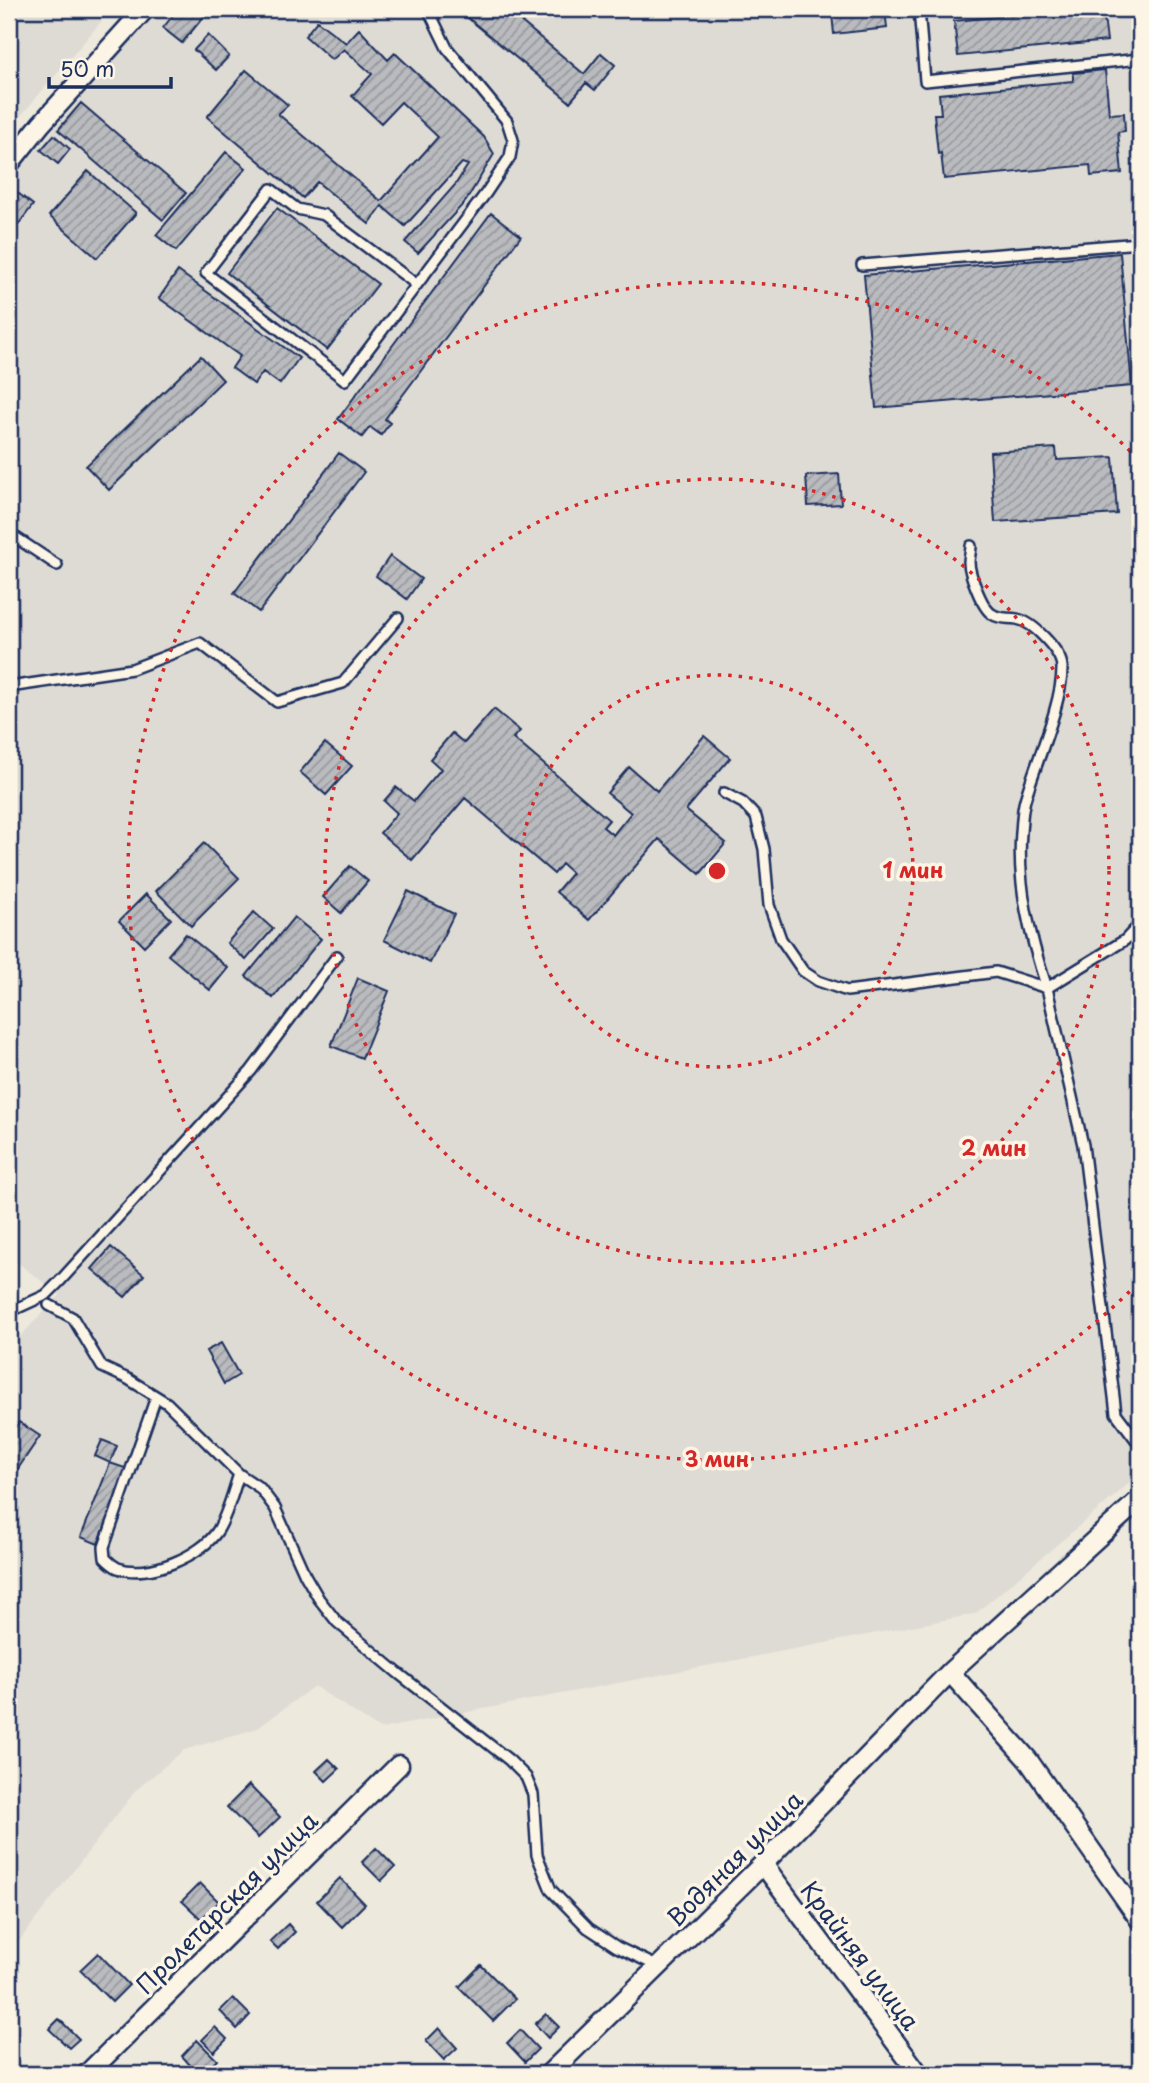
<svg xmlns="http://www.w3.org/2000/svg" width="1149" height="2083" font-family="'Playpen Sans',sans-serif">
<style>
.built{fill:#dedbd4}
.building{fill:url(#building-hatch);stroke:#1b2f5e;stroke-width:2}
.lines{fill:none;stroke-linecap:round;stroke-linejoin:round}
.service-casing{stroke:#1b2f5e;stroke-width:14}
.minor-casing{stroke:#1b2f5e;stroke-width:23}
.service{stroke:#fcf5e5;stroke-width:9}
.minor{stroke:#fcf5e5;stroke-width:18}
.ring{fill:none;stroke:#d62828;stroke-width:3.5;stroke-dasharray:3.5 7}
.labels{text-anchor:middle;dominant-baseline:central;stroke-width:7;stroke-linejoin:round;paint-order:stroke}
.street-label{font-size:24px;fill:#1b2f5e;stroke:#fcf5e5}
.centre{fill:#d62828;stroke:#fcf5e5;stroke-width:3.5}
.ring-label{font-size:21px;text-anchor:middle;font-weight:bold;fill:#d62828;stroke:#fcf5e5;stroke-width:7;stroke-linejoin:round;paint-order:stroke}
</style>
<defs>
<pattern id="building-hatch" width="6" height="6" patternUnits="userSpaceOnUse" patternTransform="scale(1.75)"><rect width="6" height="6" fill="#babbbe"/><path d="M-1 1l2-2M0 6l6-6M5 7l2-2" fill="none" stroke="#96989e"/></pattern>
</defs>
<rect width="100%" height="100%" fill="#eee9dd"/>
<filter id="ink" filterUnits="userSpaceOnUse"><feTurbulence type="fractalNoise" baseFrequency=".0143" numOctaves="2"/><feDisplacementMap in="SourceGraphic" scale="14" xChannelSelector="R" yChannelSelector="G"/><feConvolveMatrix kernelMatrix="1 2 1 2 8 2 1 2 1" color-interpolation-filters="sRGB"/></filter>
<g filter="url(#ink)">
<path class="built" d="M9,9H112L19,118L9,109Z
M158,9H1140V1470L1124,1488L975,1614L380,1729L314,1686L258,1728L184,1750L136,1790L9,1954V1348L60,1295L9,1256V181Z"/>
<path class="building" d="M178,9H210L182,43L163,28Z
M457,9H506L584,74L601,53L615,65L595,90L586,83L570,102Z
M859,9H885L887,28L834,34L832,14L859,11Z
M1081,9H1103L1107,41L958,56L954,21Z
M317,21L346,43L359,29L388,60L395,53L484,137L494,154L466,201L418,253L405,242L455,185L468,165L462,163L405,226L382,206L369,224L317,182L303,198L207,117L246,70L288,105L278,114L381,201L438,137L401,102L381,123L352,96L372,74L344,49L332,60L305,36Z
M208,35L229,56L216,70L194,50Z
M1105,70L1109,114L1124,113L1125,131L1118,132L1122,173L1091,176L1090,165L944,179L941,153L938,154L934,114H941L939,94L1073,81V73Z
M81,103L186,193L163,220L58,130Z
M54,135L70,149L58,164L41,150Z
M226,152L246,168L176,251L156,235Z
M88,171L136,213L97,258L49,216Z
M9,186L33,205L9,237Z
M277,208L378,284L327,350L227,273Z
M491,213L521,236L385,419L390,423L381,435L370,427L362,437L338,419Z
M1120,253L1132,386L876,408L864,275Z
M178,271L299,358L280,384L263,372L254,384L232,368L240,356L159,298Z
M201,356L223,380L109,490L86,466Z
M1056,448L1057,460L1113,457L1117,514L995,522L990,452Z
M339,453L364,472L259,612L234,593Z
M839,474L841,504L808,506L806,476Z
M390,556L421,579L407,599L376,576Z
M494,709L520,731L513,738L609,820L603,827L613,835L631,813L607,793L629,767L657,791L704,736L730,758L686,810L726,843L700,874L659,839L589,920L556,892L572,873L562,864L554,874L465,798L412,860L380,833L397,813L384,801L396,787L414,801L441,769L430,759L452,733L464,743Z
M325,743L352,766L326,795L300,772Z
M204,843L239,878L191,926L156,891Z
M350,866L368,881L341,913L323,897Z
M408,891L454,914L430,963L384,940Z
M146,894L171,919L144,946L119,921Z
M254,912L273,929L246,960L227,943Z
M294,917L321,939L273,998L246,976Z
M186,934L228,968L210,990L168,955Z
M358,978L389,991L362,1058L331,1046Z
M111,1247L144,1275L125,1297L92,1269Z
M221,1343L239,1375L224,1384L206,1351Z
M19,1422L40,1436L9,1482V1438Z
M102,1440L117,1446L110,1463L95,1456Z
M110,1463L128,1469L98,1544L81,1537Z
M329,1759L339,1769L326,1781L316,1771Z
M249,1785L280,1817L258,1838L227,1807Z
M376,1848L395,1867L381,1881L362,1862Z
M340,1878L365,1904L342,1927L317,1901Z
M200,1883L219,1902L201,1919L182,1901Z
M288,1924L295,1932L278,1949L270,1941Z
M98,1953L129,1985L112,2002L80,1970Z
M481,1965L515,1999L493,2021L459,1987Z
M233,1998L250,2015L237,2029L220,2011Z
M546,2014L559,2027L548,2038L535,2024Z
M59,2019L79,2039L69,2048L49,2029Z
M215,2027L227,2039L214,2052L202,2040Z
M439,2028L457,2048L444,2060L426,2041Z
M520,2030L538,2049L525,2062L507,2043Z
M197,2040L217,2060L203,2074H198L182,2056Z"/>
<g class="lines">
<defs>
<path id="service" d="M919,9L925,81L1140,59
M862,265L1140,243
M416,284L324,215L297,209L271,189L206,273L345,380L486,193L510,157L513,140L507,121L447,48L428,9
M9,533L57,565
M971,546C971,551 969,557 969,562C969,573 982,608 992,614C1001,620 1007,617 1017,619C1033,622 1061,651 1062,667C1063,703 1035,764 1025,800C1022,810 1022,821 1021,832C1017,885 1030,937 1047,988
M9,687L132,669L200,643L277,702L343,683L398,618
M724,793L743,803L756,817L764,849L769,905L781,939L803,971L818,981L847,991L996,972L1047,988
M1140,924L1125,940L1047,988L1083,1145L1116,1413L1140,1445
M49,1305L73,1318L102,1367L128,1379L167,1403L239,1474L260,1488L275,1508L305,1575L319,1599L337,1622L398,1673L509,1760L526,1777L533,1794L537,1855L551,1890L588,1928L617,1947L659,1967
M9,1312L46,1295L60,1281L251,1071L337,956
M156,1397L104,1547L105,1558C109,1562 113,1566 118,1568C148,1579 202,1556 218,1530C228,1513 233,1492 239,1474"/>
<path id="minor" d="M9,164L41,124L145,9
M950,1672L1028,1760L1140,1920
M763,1864L919,2074
M87,2074L399,1765
M549,2074L763,1864L950,1672L1140,1499"/>
</defs>
<use href="#service" class="service-casing"/>
<use href="#minor" class="minor-casing"/>
<use href="#service" class="service"/>
<use href="#minor" class="minor"/>
</g>
</g>
<g class="ring">
<circle cx="717" cy="871" r="196"/>
<circle cx="717" cy="871" r="392"/>
<path d="M1137 1284A589 589 0 1 1 1137 458"/>
</g>
<g class="labels">
<g class="street-label">
<text transform="translate(734 1858) rotate(-45)">Водяная улица</text>
<text transform="translate(226 1902) rotate(-45)">Пролетарская улица</text>
<text transform="translate(861 1955) rotate(53)">Крайняя улица</text>
</g>
</g>
<circle cx="717" cy="871" r="10" class="centre"/>
<g class="ring-label">
<text x="913" y="878">1 мин</text>
<text x="994" y="1156">2 мин</text>
<text x="717" y="1467">3 мин</text>
</g>
<rect width="1149" height="2083" fill="none" stroke="#fcf5e5" stroke-width="35"/>
<rect x="18" y="18" width="1114" height="2048" fill="none" stroke="#1b2f5e" stroke-width="2.5" filter="url(#ink)"/>
<path d="M49 77v10h122v-10" fill="none" stroke="#1b2f5e" stroke-width="3.5"/>
<text x="60" y="77" font-size="21" fill="#1b2f5e" stroke="#fcf5e5" stroke-width="5" paint-order="stroke">50 m</text>
</svg>
